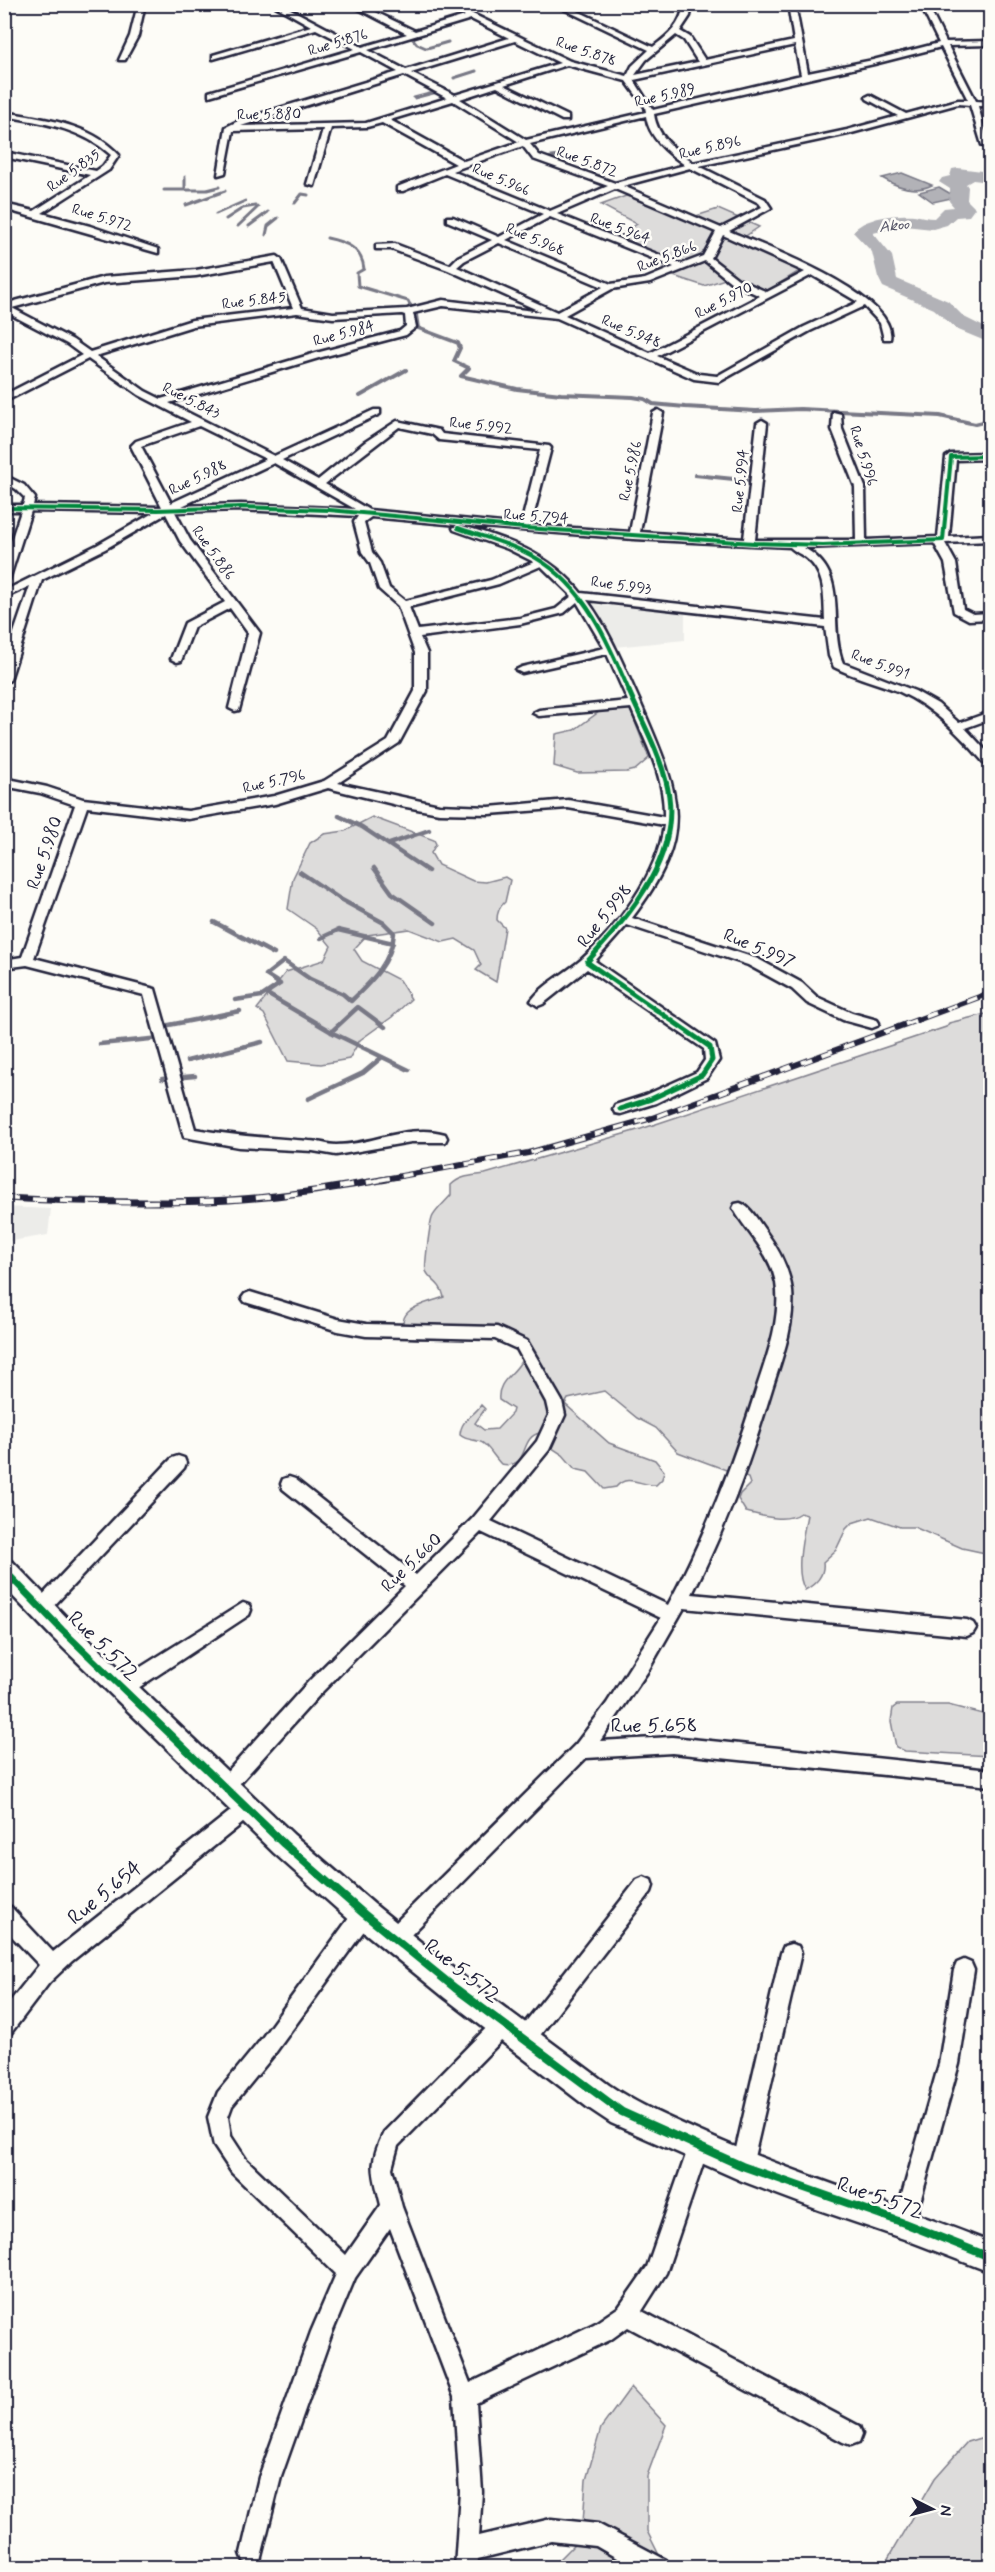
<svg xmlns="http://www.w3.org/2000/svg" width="995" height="2572" font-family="Mynerve,sans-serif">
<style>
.built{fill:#ecece9}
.green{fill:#dddcdb;stroke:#807f8b;stroke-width:1.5}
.water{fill:#b2b2b7;stroke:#787885;stroke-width:1.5}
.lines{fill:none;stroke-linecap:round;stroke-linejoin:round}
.stream-far2{stroke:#787885;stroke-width:3}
.stream-far1{stroke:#787885;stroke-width:4}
.stream{stroke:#787885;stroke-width:4.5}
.river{fill:#b2b2b7;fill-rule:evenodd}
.street-casing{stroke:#22223b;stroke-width:5}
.secondary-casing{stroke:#22223b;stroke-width:5}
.street{fill:#fdfcf7;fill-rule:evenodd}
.secondary{fill:#fdfcf7;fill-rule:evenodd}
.rail-far1-casing{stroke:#22223b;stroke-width:6}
.rail-casing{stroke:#22223b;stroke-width:7}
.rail-far1{stroke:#fdfcf7;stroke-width:4;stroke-dasharray:11;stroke-linecap:butt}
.rail{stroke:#fdfcf7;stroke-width:4.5;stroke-dasharray:14;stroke-linecap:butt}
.cycleway-far3-casing{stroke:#fdfcf7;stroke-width:6}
.cycleway-far2-casing{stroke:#fdfcf7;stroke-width:8}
.cycleway-far1-casing{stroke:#fdfcf7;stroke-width:10}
.cycleway-casing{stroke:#fdfcf7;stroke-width:12}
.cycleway-far3{stroke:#00873e;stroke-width:4}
.cycleway-far2{stroke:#00873e;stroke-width:5}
.cycleway-far1{stroke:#00873e;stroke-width:7}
.cycleway{stroke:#00873e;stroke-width:8}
.labels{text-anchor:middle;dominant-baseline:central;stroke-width:5;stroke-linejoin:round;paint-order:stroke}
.far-street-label{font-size:15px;fill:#22223b;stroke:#fdfcf7}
.far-water-label{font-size:16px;font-style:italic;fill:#545466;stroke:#fdfcf7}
.street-label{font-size:18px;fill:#22223b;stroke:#fdfcf7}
.near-street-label{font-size:21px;fill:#22223b;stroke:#fdfcf7}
</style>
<rect width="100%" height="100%" fill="#fdfcf7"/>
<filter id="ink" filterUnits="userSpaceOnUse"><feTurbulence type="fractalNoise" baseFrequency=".0167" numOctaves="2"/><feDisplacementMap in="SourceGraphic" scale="12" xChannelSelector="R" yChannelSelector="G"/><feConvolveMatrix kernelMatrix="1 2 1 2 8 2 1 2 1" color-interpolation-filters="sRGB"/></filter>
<g filter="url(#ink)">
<path class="built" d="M591,604L685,613V640L614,647Z
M5,1207L51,1209L48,1235L5,1242Z"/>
<path class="green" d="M626,196L693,217L718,209L759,227L740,240L801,270L766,292L734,276L704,286L652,269L660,255L619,236L637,224L601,205Z
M610,707L630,709L649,758L635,770L627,772L577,773L554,766L556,734L574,730L599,712Z
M372,817L434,840L436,844L431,853L438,865L473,881L486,882L505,877L510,880L505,902C499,907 497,912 497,920L505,928L496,982L476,970L481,965L474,950L456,939L443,942L409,929L367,935L354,949L362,961L399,980L411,999L392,1017L360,1040L349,1059L321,1064L288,1061L264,1014L257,1009L286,972L324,960L331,946L317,929L288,909L293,878L310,843L324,834L345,831Z
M990,1013V1554L962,1548L914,1527H900L871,1517L852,1523L846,1529L836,1550L823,1562C825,1576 816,1584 805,1590C794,1572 803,1536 807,1515L800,1513C786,1523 762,1516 746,1512L738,1499L740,1494L750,1484L748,1478L678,1452L656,1428L637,1418L604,1391L568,1399L565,1404L609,1443L655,1460L664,1471L662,1479L656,1485C641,1486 628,1473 616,1487L604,1489L588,1472L575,1469L563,1455L552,1448L545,1435L540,1433C518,1437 531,1470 501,1464C495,1458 490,1449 484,1444C477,1438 468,1442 460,1435C461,1419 473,1417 481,1405L485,1409L475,1423L484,1430L497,1429L512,1413L513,1409L499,1400C497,1382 512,1376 520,1363C523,1358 523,1349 524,1344L500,1329L488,1326L431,1332L427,1338L419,1339L407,1338C392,1308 422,1305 444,1297C440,1281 431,1282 426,1271C424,1268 430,1220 433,1216C437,1209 445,1202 451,1195V1185C461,1175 473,1176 485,1174L641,1129L946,1027L949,1023Z
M990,1696V1756L905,1751L896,1747L891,1721L893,1708L897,1705H948L983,1714L985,1702Z
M631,2387L666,2425L647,2476V2531L665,2567L551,2568L582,2537L586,2480L601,2428Z
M990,2435V2567H883L935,2478L967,2442Z"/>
<path class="water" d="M902,173L932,185C916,193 897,187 882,178Z
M939,187L956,197L933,202L919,192Z"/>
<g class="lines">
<path class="stream-far2" d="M412,38L417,44L426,48
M427,48L448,42
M454,78L476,71
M414,98L437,92
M545,158L559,156
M185,177V190
M164,190H207L219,187
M295,203L302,194L308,195
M186,205L225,191
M216,214L245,201
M226,219L243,208L255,206
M238,226L258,207
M249,226L268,212
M266,235L268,226L278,218
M327,238C346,242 362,248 364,269L357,273L358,286L408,301L411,307"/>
<path class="stream-far1" d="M410,305L416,315L418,328L458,343L460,348L454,361L469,368L461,376L517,389L561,394L633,397L645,399L653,404L685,407L756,411L800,409L940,416L975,424L983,422L990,411
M360,396L406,370
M695,475L753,481"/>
<path class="stream" d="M339,816L362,827L428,871
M389,844L429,830
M374,868L392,893L435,923
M214,922L274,954
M321,938L338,930L393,943
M267,994L335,1034L409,1070
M235,1000L262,996L280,984L266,975L284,961L310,979L343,994L351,1001C371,982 392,962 394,933L384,923L340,899L300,872
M164,1026L240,1011
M331,1032L358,1007L385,1027
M100,1044L161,1038
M187,1061L262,1042
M162,1079L195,1076
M308,1099L363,1073L381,1058"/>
<path class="river" d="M958,168L990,172V182L973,180L966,184L968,187L967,200L975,208L969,216L956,217L947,225L933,229L904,226L873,233L892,256L897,279L948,301L964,317L990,330V343L956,329L934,309L883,287L878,277L872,252L853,232C864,217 897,214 914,215C921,216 927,218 934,218L944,208L954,207L949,201L950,189L939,182L942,178L950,176L952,169Z"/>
<defs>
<path id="street" d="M138,4H145L138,36L125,60H119L130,36Z
M272,4H281L362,47L407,34L349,4H359L415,31L465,16L442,4H452L570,61L627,76L632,66L649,50L553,4H563L653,47C669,35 681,25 684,4H692L690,16L680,31L690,37L705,60L794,41L788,4H795L808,73L873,60L939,43L920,4H927L946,42L990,41V45L948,46L976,101L990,102V106H978L990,150L982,145L970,105L958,104L848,134L699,166L765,199L771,208L729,231C762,245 899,296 890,339H884L880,323L864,306L810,331L719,382L694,379L557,318L443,306L413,313L416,327L406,335L322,357L169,403L274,456L374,410H380V414L282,460L318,480L365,442L397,421L439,430L442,434L549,446L551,448L531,525L630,532L653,413L658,410L663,413L640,532L744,539L757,423L762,420L767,423L755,540H856L855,487L832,429L833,412L841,414L842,429L865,487L866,540L938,537L946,457L951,454L990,453V459L956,460L949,537L990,535V541L945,543L956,563L963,609L973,614L990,613V619L969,620L954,612L945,563L934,543L804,548C851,574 827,621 843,663L915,691L938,704L959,723L990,712V719L965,728L990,755V765H986C961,736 935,708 900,692C878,683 855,678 834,667L829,656L825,627L587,600C610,631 624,667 640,702C679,793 699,831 632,918L758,959L802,983L817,997L852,1013L877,1020L879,1023L877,1026L872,1028L843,1020L807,1003L792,989L748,965L627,925L595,961L715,1044L719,1060L707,1078L656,1103L620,1114L615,1113L613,1109L615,1105L646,1095L697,1072L705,1060L704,1049L587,969L543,1004L538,1006L531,1001C543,984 566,973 581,960C617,928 658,874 664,825L568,808L489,814L439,813L401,806L328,788L275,804L188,819L87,807L34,958L155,989L195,1129C233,1136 270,1138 309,1141C318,1141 327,1145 336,1145C372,1145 409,1123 445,1134L447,1138L445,1142H411L336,1155L313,1151L239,1147L184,1137L144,995L27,965L4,968V960L22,957L75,805L40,793L4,786V778L47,787L83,799L188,811L274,796L324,781L388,741L415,691V653L398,606L379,589L370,563L362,552L354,522L358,516L241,510L175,512L190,540L260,633L239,710L235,711L229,708L248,633L230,608L194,627L181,661L177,662L171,659L185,623L225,602L180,541L166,514L105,549L42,580L10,680L4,683V662L30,586L4,598V591L97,545L153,513L31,511L9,580L4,583V562L21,511H4V505H23L25,498L16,489L4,482V475L24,485L35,498L33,505L162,507L131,446L136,441L191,422L139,395L88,359L4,402V395L82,355L67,344L4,311V304L104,277L196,270L277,256L281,259L302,308L333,313L407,309L443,300L542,312L448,270L391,249H376V245L395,244L450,265L458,257L492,240L447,221V217H453L499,237L543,214L445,174L403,191H397V187L456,164L382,123L367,127L331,128L314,186L307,184L323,129L233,131L225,173L218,175L226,127L240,120L398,72L361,52L209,96V92L355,49L316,29L213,59V55L311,26ZM471,19L509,38L406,70L368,50ZM676,35L684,40L698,62L635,75L646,60ZM515,41L560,63L455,95L411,73ZM795,45L801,75L653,110L634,80ZM941,47L968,100H958L906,114L870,95L866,97L867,99L898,116L847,130L693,163C676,150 657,137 654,114L874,64ZM567,65L626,81L645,107L646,112L526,140L460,99L497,87L562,120H568V116L504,85ZM404,75L447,98L366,123L241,126ZM453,101L519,142L464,161L390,120ZM646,116C649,138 668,153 685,165L615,183L539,155L530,144ZM523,146L533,159L608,186L550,211L452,171ZM690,168L759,203L762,207L721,228L623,186ZM615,189L716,232L703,256L682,264L557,214ZM550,217L674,267L645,279L611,284L506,240ZM723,235L805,272L767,292L738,279L711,258ZM499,243L603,287L557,312L457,267L464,261ZM705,261L732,283L760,296L650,353L565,315L612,289L650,283ZM274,262L293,308L192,320L90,352L73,340L12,308L104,283L196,276ZM812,275L858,302L804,327L717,376L699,374L657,356ZM297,313L333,318L402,314L405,315L406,326L400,331L316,353L161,399L145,391L96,356L193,326ZM199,426L266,459L171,503L141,446ZM399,427L432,434L439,440L540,450L521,525L369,510L325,484ZM274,463L355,509L241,504L182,506ZM371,517L458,525L453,528L454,530L508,549L534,562L491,580L405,601L389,588L380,563L372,552L364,522ZM458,525L634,539L790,547C795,552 801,554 806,558C826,573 824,598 825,620L581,593C551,554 504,537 458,525ZM541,566L572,596L556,609L520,618L418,630L409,607L499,584ZM577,602L604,648L522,667L516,670L522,673L607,654L628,701L539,710L533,713L539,716L631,708C646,743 665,777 664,817L568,800L489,807L439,805L338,783L399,743L427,691V653L420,637L520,624L564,613Z
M4,112C44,119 90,123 119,155L109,170L42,213L90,226L158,249V253L4,209V204L34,211L90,175L4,157V152L96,171L103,166L111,155C81,128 43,123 4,116Z
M740,1203C750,1206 758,1221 764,1229C778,1248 789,1268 792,1291C795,1324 782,1358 772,1389C751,1459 726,1528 692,1594L967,1620L973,1623L976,1628L973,1633L967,1636L684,1608L648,1671L600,1741L672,1737L990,1770V1786L672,1753L586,1758L401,1945L394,1947L387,1945L385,1938L387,1931L576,1744L607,1703L661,1618L481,1532L322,1692L231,1793L225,1795L219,1793L216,1787L219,1781L310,1680L405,1586L283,1489L281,1484L283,1479L289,1477L295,1479L416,1575L473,1518L537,1441L549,1415L546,1402L517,1349L495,1339L366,1336L338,1331L245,1302L242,1298L245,1294L250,1292L338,1319L366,1324L497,1327L527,1341L562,1401L565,1415L549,1450L491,1521L668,1605C705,1536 733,1464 756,1390C767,1356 782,1318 776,1283C770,1252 747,1233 733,1208L735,1204Z
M178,1456L184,1458L186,1463L184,1468L47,1613L41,1615L35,1613L33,1608L35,1603L172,1458Z
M243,1603L249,1605L251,1610L249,1615L129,1694L123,1696L117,1694L114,1688L117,1682Z
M248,1799L254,1802L257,1808L254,1814L72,1961L49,1983L11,2033L4,2036V2009L39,1965L4,1928V1905L11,1907L53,1952L242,1802Z
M644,1877L651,1880L653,1886L651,1892L531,2047L524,2050L517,2047L514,2040L517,2033L637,1880Z
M364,1905L371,1907L373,1914L371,1921L273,2056L232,2106L228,2117L231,2136L246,2159L346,2255L381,2205C373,2171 368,2165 384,2132L497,2017L504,2014L511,2017L514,2024L511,2031L398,2146L392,2168L402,2207L470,2383L594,2324L619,2307L647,2267L689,2146L692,2139L699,2136L706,2139L709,2146L666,2273L642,2311L859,2426L862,2434L859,2442L851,2445L843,2442L628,2327L610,2340L476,2403L482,2492L479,2536L551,2519L598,2524L666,2560L669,2568H634L596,2546L551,2541L478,2559L477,2568H455L460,2492L454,2397L390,2228L355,2278L332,2333L281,2477L260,2561L252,2564L244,2561L241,2553L259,2477L311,2332L336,2274L232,2173L214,2146L208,2117L218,2092L259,2042L357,1907Z
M791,1944L798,1946L801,1953L752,2166L749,2173L742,2176L735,2173L732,2166L781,1953L784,1946Z
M964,1960L971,1963L974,1970L959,2064L914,2223L911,2230L904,2233L897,2230L894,2223L939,2064L954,1970L957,1963Z"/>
<path id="secondary" d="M4,1559L13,1562L71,1622L294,1835L374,1904L465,1978L609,2085C638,2105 670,2118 703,2133C796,2175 895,2204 990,2242V2272L904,2239L819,2210L742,2181L611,2123L587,2107L445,1998L354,1924L274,1853L53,1638L4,1587Z"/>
</defs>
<use href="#street" class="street-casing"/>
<use href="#secondary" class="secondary-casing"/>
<use href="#street" class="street"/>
<use href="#secondary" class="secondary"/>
<defs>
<path id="rail-far1" d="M379,1180L528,1153L652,1118L990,993"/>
<path id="rail" d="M4,1198C79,1202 154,1204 229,1200C282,1197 335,1188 387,1179"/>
</defs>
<use href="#rail-far1" class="rail-far1-casing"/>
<use href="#rail" class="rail-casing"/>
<use href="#rail-far1" class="rail-far1"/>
<use href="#rail" class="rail"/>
<defs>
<path id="cycleway-far3" d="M4,508L158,510L241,507L329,510L525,528L754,543L823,545L943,540L951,457L990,456
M458,528C484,537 512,544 536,558C585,586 609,643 630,693"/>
<path id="cycleway-far2" d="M620,1109L651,1099L702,1075L712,1060L710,1047L587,962C632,912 685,853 666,781C658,750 642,721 629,691"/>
<path id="cycleway-far1" d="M4,1570L62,1630L234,1796"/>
<path id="cycleway" d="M232,1794L284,1844L364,1914L455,1988L622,2112L742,2166L904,2223L990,2257"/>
</defs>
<use href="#cycleway-far3" class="cycleway-far3-casing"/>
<use href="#cycleway-far2" class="cycleway-far2-casing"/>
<use href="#cycleway-far1" class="cycleway-far1-casing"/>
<use href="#cycleway" class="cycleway-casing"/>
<use href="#cycleway-far3" class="cycleway-far3"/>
<use href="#cycleway-far2" class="cycleway-far2"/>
<use href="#cycleway-far1" class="cycleway-far1"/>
<use href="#cycleway" class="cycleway"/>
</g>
</g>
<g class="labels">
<g class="far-street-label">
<text transform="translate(338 43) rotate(-17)">Rue 5.876</text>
<text transform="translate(586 52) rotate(19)">Rue 5.878</text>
<text transform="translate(665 96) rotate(-13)">Rue 5.989</text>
<text transform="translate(269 115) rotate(-1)">Rue 5.880</text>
<text transform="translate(710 148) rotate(-13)">Rue 5.896</text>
<text transform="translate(587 162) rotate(20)">Rue 5.872</text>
<text transform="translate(74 171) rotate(-36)">Rue 5.835</text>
<text transform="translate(501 180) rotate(23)">Rue 5.966</text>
<text transform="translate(102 218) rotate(17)">Rue 5.972</text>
<text transform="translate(620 229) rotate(21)">Rue 5.964</text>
<text transform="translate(535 240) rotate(23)">Rue 5.968</text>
<text transform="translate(667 257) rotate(-21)">Rue 5.866</text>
<text transform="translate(254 301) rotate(-7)">Rue 5.845</text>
<text transform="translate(724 301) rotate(-27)">Rue 5.970</text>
<text transform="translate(631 332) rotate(23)">Rue 5.948</text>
<text transform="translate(344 334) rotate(-15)">Rue 5.984</text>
<text transform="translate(191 401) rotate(27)">Rue 5.843</text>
<text transform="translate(481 426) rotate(6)">Rue 5.992</text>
<text transform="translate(863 456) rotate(72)">Rue 5.996</text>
<text transform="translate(631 471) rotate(-78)">Rue 5.986</text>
<text transform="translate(198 478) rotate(-26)">Rue 5.988</text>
<text transform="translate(741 481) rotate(-84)">Rue 5.994</text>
<text transform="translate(536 517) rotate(4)">Rue 5.794</text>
<text transform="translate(213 553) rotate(54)">Rue 5.886</text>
<text transform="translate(621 586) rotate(8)">Rue 5.993</text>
<text transform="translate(880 665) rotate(21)">Rue 5.991</text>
<text transform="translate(274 782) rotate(-13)">Rue 5.796</text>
</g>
<g class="far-water-label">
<text transform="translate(894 226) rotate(-7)">Akoo</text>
</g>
<g class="street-label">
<text transform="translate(45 853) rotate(-71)">Rue 5.980</text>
<text transform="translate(605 916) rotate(-51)">Rue 5.998</text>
<text transform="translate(759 949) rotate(23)">Rue 5.997</text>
<text transform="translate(412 1563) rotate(-44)">Rue 5.660</text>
</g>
<g class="near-street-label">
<text transform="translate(103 1646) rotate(44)">Rue 5.572</text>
<text x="654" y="1726">Rue 5.658</text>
<text transform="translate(105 1893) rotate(-39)">Rue 5.654</text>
<text transform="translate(462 1971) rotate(38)">Rue 5.572</text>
<text transform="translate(880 2198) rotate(19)">Rue 5.572</text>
</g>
</g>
<rect width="995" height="2572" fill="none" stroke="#fdfcf7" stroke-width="24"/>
<rect x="12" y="12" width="971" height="2548" fill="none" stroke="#22223b" stroke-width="2" filter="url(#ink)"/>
<g transform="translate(932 2509) rotate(96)" stroke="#fdfcf7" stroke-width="4.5" paint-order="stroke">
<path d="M0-4.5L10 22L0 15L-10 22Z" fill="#22223b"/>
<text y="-9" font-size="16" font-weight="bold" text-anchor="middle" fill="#22223b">N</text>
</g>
</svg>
